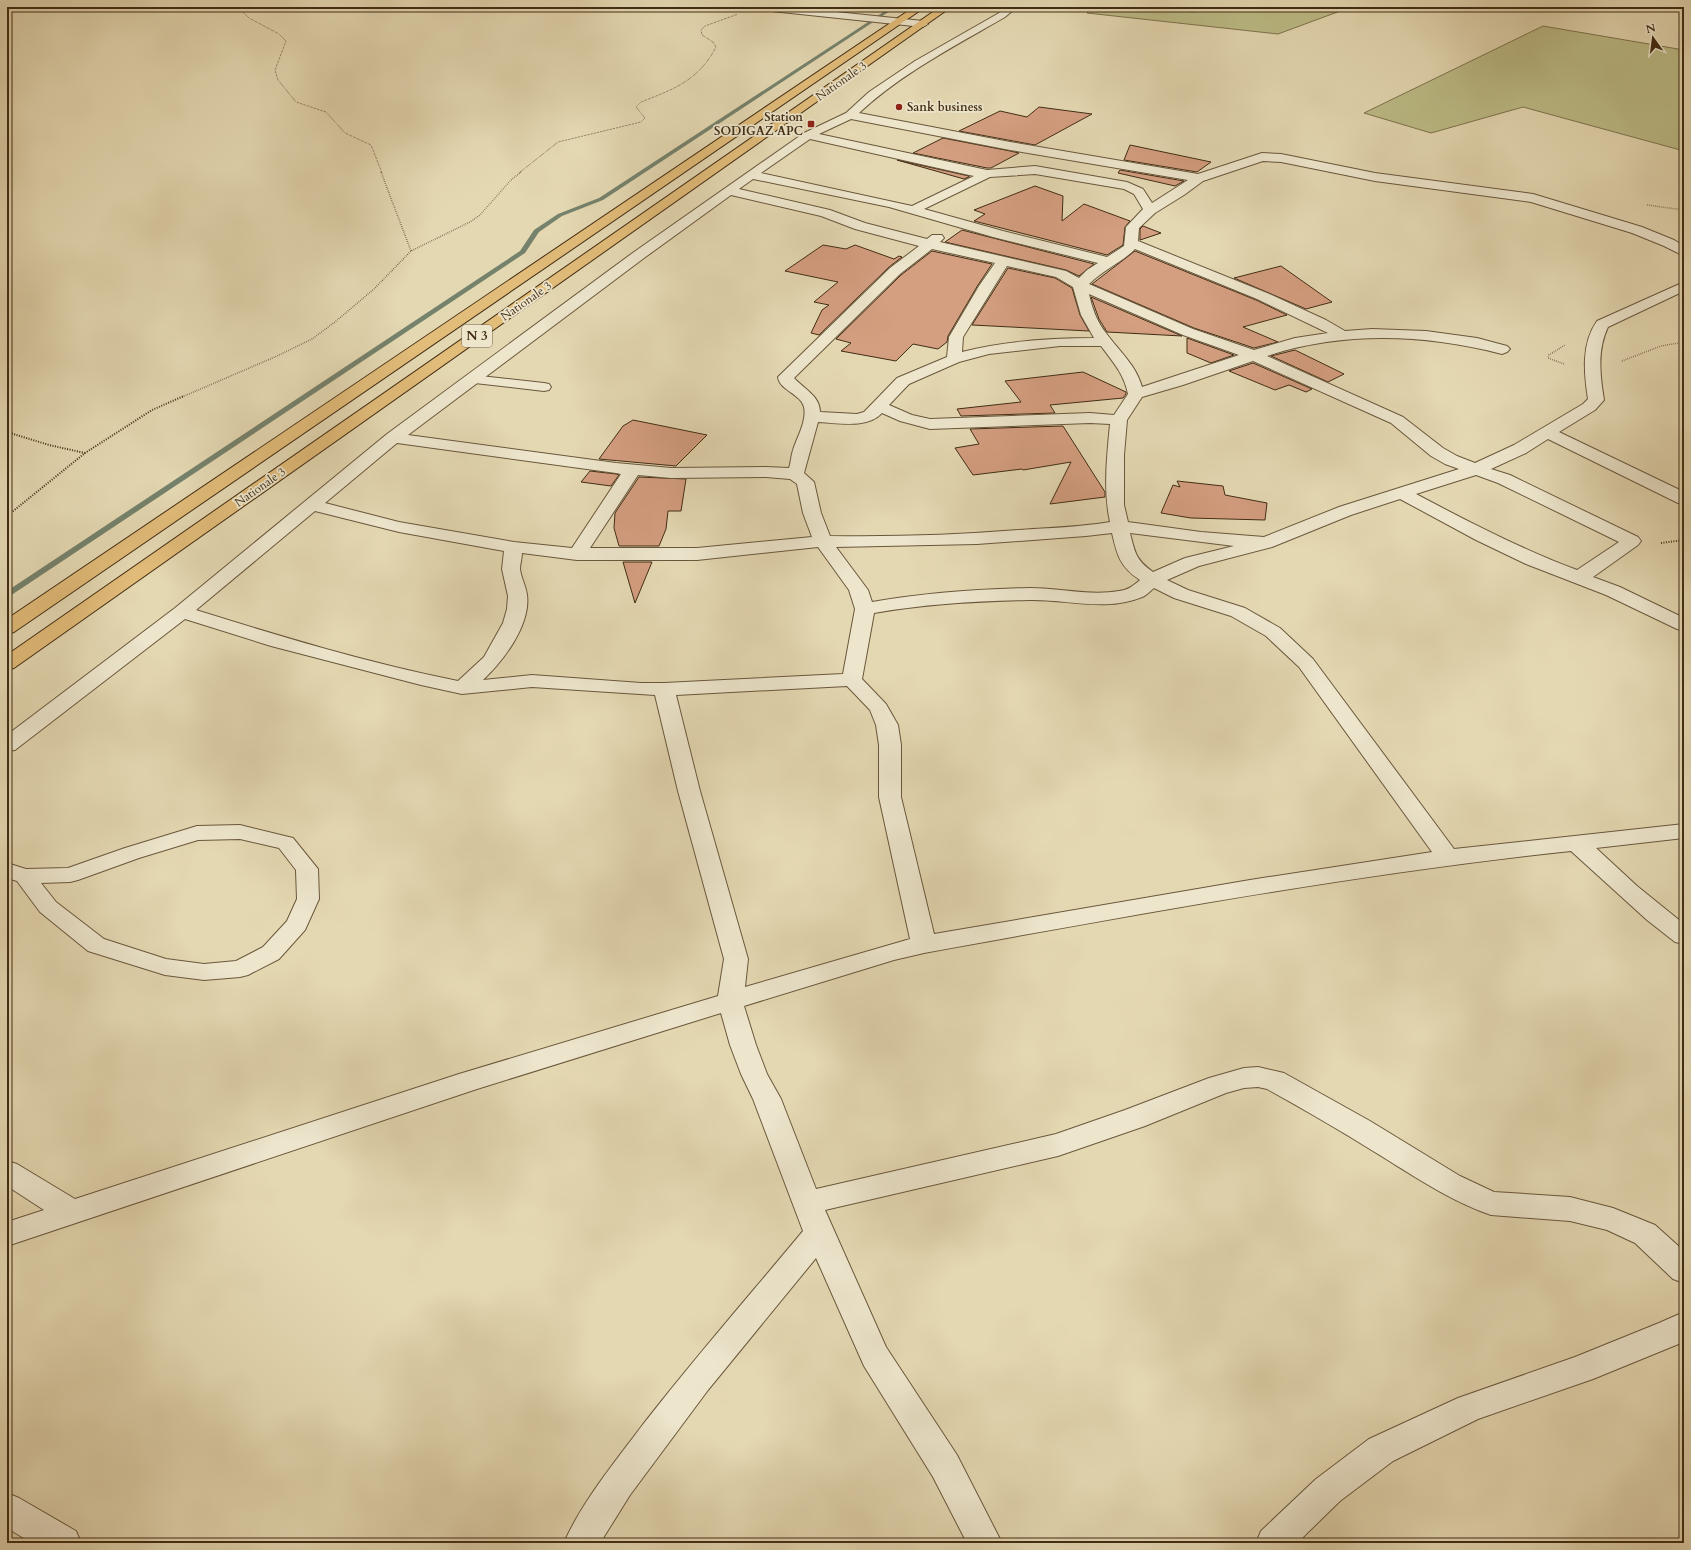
<svg xmlns="http://www.w3.org/2000/svg" width="1691" height="1550" font-family="Cardo,serif">
<style>
.green{fill:#bcbc87;stroke:#7e744e}
.lines{fill:none;stroke-linecap:round;stroke-linejoin:round}
.stream{fill:#75826c;fill-rule:evenodd}
.building{fill:#d49e80;stroke:#412c14}
.lane-casing{stroke:#6a573c;stroke-width:2}
.street-casing{stroke:#6a573c;stroke-width:2}
.primary-casing{stroke:#412c14;stroke-width:2}
.path-far2{stroke:#412c14;stroke-width:1;stroke-dasharray:0.5 1;stroke-linecap:butt}
.path-far1{stroke:#412c14;stroke-width:1.5;stroke-dasharray:0.5 1.5;stroke-linecap:butt}
.path{stroke:#412c14;stroke-width:2;stroke-dasharray:1 1.5;stroke-linecap:butt}
.lane{fill:#ede6cd;fill-rule:evenodd}
.street{fill:#ede6cd;fill-rule:evenodd}
.primary{fill:#e2bc79;fill-rule:evenodd}
.poi-dot{fill:#8f2418;stroke:#ede6cd;stroke-width:1.5}
.labels{text-anchor:middle;dominant-baseline:central;stroke-width:3.5;stroke-linejoin:round;paint-order:stroke}
.far-street-label{font-size:12px;fill:#412c14;stroke:#ede6cd}
.far-poi-label{font-size:12px;font-weight:bold;fill:#412c14;stroke:#ede6cd;text-anchor:start}
.shield{fill:#ede6cd;stroke:#75644c;stroke-width:1}
.shield-label{font-size:13px;font-weight:bold;fill:#412c14}
</style>
<rect width="100%" height="100%" fill="#e4d8b2"/>
<filter id="stains"><feTurbulence type="fractalNoise" baseFrequency=".005" numOctaves="4"/><feColorMatrix values="0 0 0 0 .2 0 0 0 0 .09 0 0 0 0 .02 0 0 0 .5 -.17"/></filter>
<radialGradient id="worn" r=".72"><stop offset=".6" stop-color="#630" stop-opacity="0"/><stop offset="1" stop-color="#630" stop-opacity=".3"/></radialGradient>
<path class="green" d="M1093,7H1147L1193,12L1220,7H1351L1278,34L1087,13Z
M1543,26L1684,50V151L1523,107L1431,133L1364,113Z"/>
<g class="lines">
<path class="stream" d="M891,7H896L603,200L562,216L539,232L525,253L7,598V591L520,251L534,230L558,214L599,198Z"/>
</g>
<path class="building" d="M1039,107L1092,114L1035,145L959,131L1000,111L1027,117Z
M943,138L1010,151L1019,153L991,168H987L913,153Z
M1130,145L1211,162L1197,172L1124,160Z
M897,160L969,176V177L964,179Z
M1120,170L1184,181L1175,186L1118,173Z
M1035,186L1063,196L1062,221L1084,204L1130,221L1125,227L1123,245L1107,255L974,221L985,214L974,210Z
M1143,226L1161,233L1140,240V229Z
M962,230L993,238L1094,264L1079,276L1066,270L945,242Z
M823,245L846,249L855,245L894,259L899,256L902,257L889,267L819,335L811,333L822,310L829,305L814,302L838,282L785,271Z
M932,251L992,264L978,285L948,336L947,342L938,349L913,344L896,361L841,351L851,343L836,339L901,275Z
M1135,251L1256,300L1287,315L1243,327L1278,342L1254,348L1194,328L1092,284Z
M1281,266L1332,302L1306,309L1234,278Z
M1008,268L1055,278L1072,288L1080,315L1089,331L972,325Z
M1091,297L1182,336L1107,332L1099,319Z
M1187,338L1234,355L1211,363L1187,353Z
M1295,350L1344,374L1328,382L1271,356Z
M1253,363L1312,389L1306,392L1289,385L1275,390L1229,371Z
M1083,372L1126,392V394L1123,398L1050,405L1055,413L961,416L957,409L1021,402L1005,381Z
M633,420L707,435L676,466L599,459L623,426Z
M1063,426L1105,492V497L1050,504L1071,462L1023,470L1022,469L973,475L955,448L979,444L970,429Z
M590,471L616,474L619,475L611,486L581,482Z
M639,477L686,479L681,511H668L666,529L659,546H619L614,528L615,513Z
M1177,481L1223,486L1225,495L1267,503L1265,520L1191,518L1161,513L1173,485L1180,487Z
M623,562H652L635,603Z"/>
<g class="lines">
<defs>
<path id="lane" d="M471,375L544,383L549,384L551,387L549,390L544,391L466,382L464,379L466,376Z
M240,825L293,838L318,869L319,899L305,930L279,959L248,975L240,977L204,980L165,975L88,951L40,912L17,881L7,878V863L26,869L68,868L125,848L197,826ZM240,839L279,848L296,870L297,899L287,921L263,947L236,961L204,964L166,959L104,939L56,902L41,883L70,882L78,880L139,858L198,840Z"/>
<path id="street" d="M756,7H788L923,21L928,24L923,27L761,10Z
M1006,7H1017L1005,17C955,46 902,73 859,113L1010,142L1198,174L1262,153L1281,154L1375,173L1533,194L1642,227L1674,240L1684,246V256L1664,246L1632,233L1531,202L1375,181L1281,162L1263,161L1203,181L1184,195L1155,213L1139,228L1138,241L1267,293L1326,320L1345,331L1372,329L1426,331L1477,338L1507,346L1510,349L1507,352L1502,354C1424,334 1344,331 1267,356L1403,417L1443,448L1457,456L1475,463L1514,445L1583,404L1588,399C1584,373 1581,344 1597,321L1684,282V291L1608,327C1597,350 1600,375 1604,400L1595,410L1559,432L1684,492V504L1678,503L1548,439L1526,453L1491,469L1510,475L1638,537L1641,541L1638,545L1593,577L1620,587L1684,618V631L1677,629L1606,595L1526,564L1476,540L1400,499L1351,515L1272,547L1199,566L1167,580L1188,590L1245,608L1280,628L1313,659L1454,849L1684,824V838L1596,848L1637,886L1684,924V944L1675,942L1647,920L1571,851C1354,874 1139,914 924,953L894,960L744,1006L756,1045L767,1074L781,1099L816,1189L1056,1134L1125,1110L1209,1078L1244,1068L1258,1067L1284,1073L1370,1121L1460,1176L1494,1192L1570,1197L1613,1208L1655,1225L1684,1251V1283L1673,1279L1635,1243L1607,1230L1570,1221L1491,1215C1448,1200 1411,1174 1373,1151C1338,1129 1303,1109 1267,1089L1258,1087L1244,1088L1226,1093L1145,1126L1058,1156L825,1210L886,1347L957,1455L1002,1543H967L933,1477L864,1366L816,1258L708,1390L630,1495L600,1543H564C581,1503 615,1462 641,1427C693,1360 749,1296 803,1231L753,1099L741,1074L730,1045L721,1013L477,1089L7,1246V1222L44,1210L7,1186V1161L17,1164L75,1199L459,1074L718,996L724,959L678,791L655,695L532,687L462,694L421,685L271,646L185,619L15,750L7,751V735L175,608L387,434L634,252L804,133L846,113L869,92L915,61L999,13ZM851,119L1010,150L1188,180L1152,203L1143,189L1127,182L1035,166L987,170L819,134ZM810,139L969,175L974,176L912,206L761,173ZM1035,174L1124,189L1134,194L1143,209L1126,227L1124,246L1107,257L1003,231L924,209L990,177ZM753,179L889,207L993,237L1098,263L1087,270L1079,278L1066,271L940,242L944,238L942,235H932L927,239L865,223L830,210L739,189ZM731,195L821,216L855,229L919,246L890,268L778,377C779,390 801,394 804,407C807,421 797,437 793,450C791,456 791,462 789,468L766,467L671,468L616,463L408,435L644,258ZM932,249L995,263L979,286L949,337L947,357L897,378L864,412L857,414L820,412C820,396 804,389 794,378L900,274ZM1135,249L1257,299L1328,333L1295,338L1254,350L1193,329L1089,284C1103,270 1121,263 1135,249ZM1007,266L1056,277L1073,287L1081,315L1094,338C1050,338 1005,341 962,352L963,337ZM1089,294L1183,335L1239,355L1142,387C1136,365 1119,351 1106,333C1097,322 1092,308 1089,294ZM1060,346H1101C1113,362 1124,374 1128,394L1114,415L1090,413L930,419L912,415L889,405L909,384L959,362L989,354ZM1253,361L1391,423L1431,456L1445,464L1459,469L1339,507L1264,537L1201,532L1128,522L1124,505V455L1127,420L1142,397L1183,385ZM882,413L900,421L930,429L1090,423L1110,424C1107,456 1103,490 1110,522C1080,527 1049,528 1019,530C956,535 893,537 830,536L821,513L814,482L804,473L818,422C839,423 867,429 882,413ZM397,443L616,473L621,474L572,548L514,542L399,522L325,503ZM638,475L671,478L766,477L790,479L797,484L803,513L812,537L697,548H590ZM1476,475L1498,483L1619,542L1577,570C1521,549 1469,522 1416,494ZM315,511L399,532L504,551L502,569L508,596L507,609L503,623L484,657L458,681C369,663 282,637 196,610ZM1112,533C1117,555 1120,567 1140,580C1133,586 1128,590 1119,591C1090,596 1059,588 1030,588C978,589 924,593 872,602L868,590L836,547L977,544L1086,536ZM1130,533L1234,546L1185,558L1153,572C1136,560 1135,553 1130,533ZM818,547L849,590L855,609L843,674L664,683H641L532,675L483,680C503,661 531,625 527,595C526,586 521,578 520,569C520,564 522,558 522,553L577,560H697ZM1154,588L1174,598L1231,616L1266,636L1299,667L1432,852L1250,880L934,934L901,797V745L898,725L886,704L862,679L874,613C925,604 978,601 1029,600C1066,599 1106,612 1142,597C1146,596 1150,591 1154,588ZM847,686L870,710L876,725L879,745V797L910,939L745,987L748,959L700,791L676,695Z
M1684,1312V1341L1681,1343L1593,1379L1478,1419L1393,1461L1340,1501L1297,1543H1256L1261,1531L1316,1479L1369,1439L1458,1398L1575,1357L1659,1323Z
M7,1493L19,1498L76,1531L81,1543H32L7,1528Z"/>
<path id="primary" d="M914,7H925L14,632L7,634V619Z
M940,7H951L14,668L7,670V655Z"/>
</defs>
<use href="#lane" class="lane-casing"/>
<use href="#street" class="street-casing"/>
<use href="#primary" class="primary-casing"/>
<path class="path-far2" d="M238,7L249,18L279,34L286,41L275,70L278,80L296,102L326,112L345,133L371,145L382,173
M519,173L558,142L641,122L645,118L636,107L641,102C674,89 698,81 716,47L713,42L702,35L701,30L705,26L738,14"/>
<path class="path-far1" d="M381,172L411,251
M1647,205L1684,210
M1622,361L1661,346L1684,342
M1564,364L1548,358L1549,355L1565,345
M182,397L277,356L312,339L335,322L374,289L411,251L470,222L480,215L511,180L521,172"/>
<path class="path" d="M7,432L49,445L85,453
M7,516L85,453L152,410L184,396
M1661,543L1684,540"/>
<use href="#lane" class="lane"/>
<use href="#street" class="street"/>
<use href="#primary" class="primary"/>
</g>
<g class="poi-dot">
<circle cx="899" cy="107" r="4"/>
<rect x="807" y="120" width="8" height="8" rx="2"/>
</g>
<g class="labels">
<g class="far-street-label">
<text transform="translate(841 81) rotate(-35)">Nationale 3</text>
<text transform="translate(526 301) rotate(-35)">Nationale 3</text>
<text transform="translate(260 487) rotate(-35)">Nationale 3</text>
</g>
<g class="far-poi-label">
<text x="907" y="107">Sank business</text>
<text x="803" y="117" text-anchor="end">Station<tspan x="803" dy="14">SODIGAZ APC</tspan></text>
</g>
<rect class="shield" x="462" y="325" width="30" height="22" rx="3"/>
<g class="shield-label">
<text x="477" y="336">N 3</text>
</g>
</g>
<rect width="1691" height="1550" fill="none" stroke="#e4d8b2" stroke-width="24"/>
<rect x="8" y="8" width="1675" height="1534" fill="none" stroke="#412c14" stroke-width="2"/>
<rect x="12" y="12" width="1667" height="1526" fill="none" stroke="#412c14"/>
<g transform="translate(1653 38) rotate(346)" stroke="#ede6cd" stroke-width="3" paint-order="stroke">
<path d="M0-3L7 15L0 10L-7 15Z" fill="#412c14"/>
<text y="-6" font-size="11" font-weight="bold" text-anchor="middle" fill="#412c14">N</text>
</g>
<rect width="100%" height="100%" filter="url(#stains)"/>
<rect width="100%" height="100%" fill="url(#worn)"/>
</svg>
